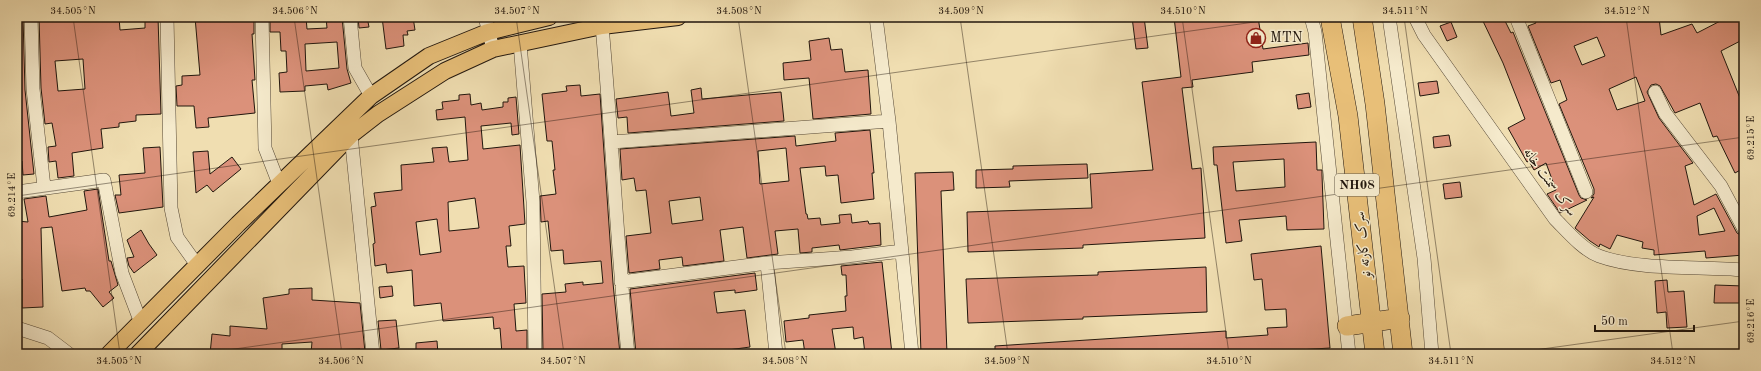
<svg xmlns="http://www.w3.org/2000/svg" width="1761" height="371" font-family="'Old Standard TT',Amiri,serif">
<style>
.building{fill:#db917a;stroke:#21160d;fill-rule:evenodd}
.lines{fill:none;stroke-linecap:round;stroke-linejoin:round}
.minor-casing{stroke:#554836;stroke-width:14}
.major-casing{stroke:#21160d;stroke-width:18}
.highway-casing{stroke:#21160d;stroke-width:20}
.minor{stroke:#f5eacc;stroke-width:13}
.major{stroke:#e8bf78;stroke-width:16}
.highway{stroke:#e8bf78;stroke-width:19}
.ticks{fill:none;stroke:#21160d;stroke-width:1;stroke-opacity:0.45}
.labels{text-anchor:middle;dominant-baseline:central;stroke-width:3;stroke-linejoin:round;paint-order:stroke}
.shield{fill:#f5eacc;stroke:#615646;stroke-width:1}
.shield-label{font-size:13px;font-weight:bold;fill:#21160d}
.poi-label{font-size:14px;fill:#21160d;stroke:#f5eacc;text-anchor:start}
.street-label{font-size:14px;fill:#21160d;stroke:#f5eacc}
.neatline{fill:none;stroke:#21160d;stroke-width:1.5}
.ticks-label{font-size:10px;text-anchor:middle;fill:#21160d}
</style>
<rect width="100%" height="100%" fill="#f0deb1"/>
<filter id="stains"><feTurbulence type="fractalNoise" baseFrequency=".005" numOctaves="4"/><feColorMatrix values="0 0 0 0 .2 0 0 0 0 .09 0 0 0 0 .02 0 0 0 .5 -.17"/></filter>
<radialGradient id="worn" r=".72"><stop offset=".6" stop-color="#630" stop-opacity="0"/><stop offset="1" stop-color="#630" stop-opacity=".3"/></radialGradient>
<path class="building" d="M17,17H23L25,90L34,174L23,175L22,161L17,162Z
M39,17H119L120,30L145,28V17H158L161,114L136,115V121L119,123V127L101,129L103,148L72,153L74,176L58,178L56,161L49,162L48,147L56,146L52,123L45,124L41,88ZM83,59L85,89L58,91L55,61Z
M195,17H212L213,20L237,18V17H254V34H252L255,80H252L255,113L208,118L209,127L196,128L194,106H177L176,86L182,85V76L200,75Z
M270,17H306L307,29L327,28L326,17H342L347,69L351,83L328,90L327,84L305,86V91L280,92L279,73L287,72L286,51H281L280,32H270ZM337,42L339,68L306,71L305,44Z
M358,17H367L369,27L359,28Z
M382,17H413L415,30L407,31L408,35H403L404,46L386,49Z
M1132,17H1144L1148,48L1136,49Z
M1174,17H1258L1263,49L1308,43L1309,55L1252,62L1253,72L1192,80L1193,87L1182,88L1192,169L1201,168L1205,238L1083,245V248L968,252L967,212L1092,208L1090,174L1153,170L1142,82L1181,77Z
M1481,17H1503L1511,33L1513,32L1579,195L1581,198L1587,200L1560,213L1547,194L1556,190L1546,163L1534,170L1529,161L1527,162L1508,128L1525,119L1503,63Z
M1533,17H1659L1661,35L1692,24L1697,33L1728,17H1744V24L1740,28L1744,39L1721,51L1744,108V168L1735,173L1717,136L1713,137L1700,103L1675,113L1660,86L1656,84L1651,85L1647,92L1659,118L1693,163L1685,166L1694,205L1716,194L1737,233L1744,237V255L1706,258L1705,251L1654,255V250L1642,248L1643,242L1617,235L1610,249L1600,244L1599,247L1590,241L1575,228L1594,197L1591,198L1594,194V189L1559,104L1567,100L1560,80L1551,83L1528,26L1536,23ZM1597,37L1605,56L1582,65L1574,46ZM1636,77L1645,101L1617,110L1609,89ZM1714,208L1725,231L1699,235L1697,216Z
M1451,22L1457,37L1447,41L1440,26Z
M829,38L831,50L842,49L845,72L868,70L871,114L813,119L809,78L784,80L783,63L811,60L809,41Z
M1437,81L1439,93L1420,96L1418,83Z
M580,85L581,96L600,94L613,283L620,354L543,353L542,294L566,292L565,284L583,282V285L603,283L601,261L564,264L563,250L551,251L548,221L541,222L540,196L556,194L553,170H555L552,141H547L542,94L567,91L566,86Z
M701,88L702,99L781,92L784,121L628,133L627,117L618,118L616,99L668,92L671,116L694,113L691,90Z
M1309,93L1311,107L1298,109L1296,95Z
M470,94L471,105L481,103L482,110L503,107V102H508V98L516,97L519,134L512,135L511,123L481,126L483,149L520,145L525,224L509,226L511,246H506L508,267L524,266L526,303L514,304L516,331L527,330V351L502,354L500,328L494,329L493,317L443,321L441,303L414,306L412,270L387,273L386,264L375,266L373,244L375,243L371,207L376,206L374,193L402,190L401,165L434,162L432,148L447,147L449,162L468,160L465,117L437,120L436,110L443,109L442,102L459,100V95ZM475,198L479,228L449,231L448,202ZM437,219L441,252L420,255L416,222Z
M870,130L874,173H872L874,199L841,203L838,175L826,176L825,166L800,168L806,214H807L808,219L820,218L821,225L840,223L839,215L851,214L852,223L868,221L869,224L880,223L881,245L840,250L839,245L812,248V252L800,253L798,229L775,231L778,254L747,258L743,227L720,230L724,261L683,266L682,257L659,260L660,269L629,273L626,236L651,233L646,190L636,191L634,178L622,180L620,149L795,136L796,146L836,141L835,133ZM786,148L789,181L760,184L758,151ZM700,197L703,220L672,224L669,201Z
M1449,135L1451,146L1434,148L1433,137Z
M1316,142L1317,170H1322V175L1324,229L1287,230L1286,216L1239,220L1242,241L1226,243L1217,165H1214L1213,147ZM1284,159L1285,187L1236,191L1233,162Z
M160,147L163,207L119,213L115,195H121L119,175L145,173L143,148Z
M208,151L210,174L232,157L241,169L213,192L207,185L196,193L193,152Z
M1087,164L1088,178L1009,181L1010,187L976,188V170L1013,169V166Z
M953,172L954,190L941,191L947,354H921L915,173Z
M1460,182L1462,197L1445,199L1443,184Z
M98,189L109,261H111L118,285L109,292L114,298L103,307L90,291H86L85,288L62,291L52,227L41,228L43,307L22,308V279H17V221L28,222L24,199L46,196L49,217L87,210L84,191Z
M141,230L149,244L157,255L134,273L129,266L127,258L134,257L127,240Z
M1321,246L1330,348L1235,354H1232V351L1181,354H995V346L1226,331V338L1268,335L1267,328L1287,327L1286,309L1265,310L1262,279L1254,280L1251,254Z
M882,262L892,354H865L863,337L854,339L853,327L832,329L836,354H805L803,340L786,342L784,321L809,318V315L846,311L845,296H847L846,275H842L841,266Z
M1206,267L1207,312L1083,317V319L968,323L966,279L1098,275V272Z
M755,273L757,290L735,293V290L714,292L717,313L745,310L750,347L728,350L729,354H636L630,289Z
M1667,280L1668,292L1684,291L1687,327L1667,328L1666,312L1657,313L1655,281Z
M1715,285L1744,286V303H1714Z
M392,286L393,296L380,298L379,287Z
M312,288V300L360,303L365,352H360V349L325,350V354H311L312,342L282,344V354H210L212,334L230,336V326L267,329L263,298L289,294V289Z
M396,320L399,348L381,350L378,321Z
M437,341L438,354H416V343Z"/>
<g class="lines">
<defs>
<path id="minor" d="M31,17L33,89L44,187
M167,17L171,208L177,237L197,265
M262,17L265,148L279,184
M350,17L355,68L371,96
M485,17L493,49
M876,17L889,121L912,354
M1311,17L1315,32L1349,354
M1389,17L1424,258L1432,354
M1415,17L1424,35L1555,219C1567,231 1583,250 1599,256C1640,271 1700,266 1744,270
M1516,17L1586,192
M602,26C612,135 617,245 628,354
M520,43L533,202L535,354
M1655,92L1665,113L1721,186L1744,229
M351,135L373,354
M612,142L889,121
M17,192L104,180L122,273L141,323
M767,263L776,354
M621,282L767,263L852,257L902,251
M17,328L48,338L69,354"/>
<path id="major" d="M109,354L238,224L371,96L429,56L488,32L549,17
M138,354L351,135L378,114L445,71L493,49L602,26L678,17"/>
<path id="highway" d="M1330,17L1348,116L1375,354
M1362,17L1375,104L1403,354
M1347,326L1400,318"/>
</defs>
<use href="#minor" class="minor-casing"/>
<use href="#major" class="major-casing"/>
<use href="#highway" class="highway-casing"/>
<use href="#minor" class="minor"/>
<use href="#major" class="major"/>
<use href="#highway" class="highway"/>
</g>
<path class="ticks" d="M73,17L120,354M294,17L342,354M516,17L564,354M738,17L786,354M960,17L1008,354M1182,17L1229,354M1404,17L1451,354M1626,17L1673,354M17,196L1290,17M199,354L1744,137M1506,354L1744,321"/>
<defs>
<symbol id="shop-ring" viewBox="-11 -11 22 22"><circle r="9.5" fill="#f5eacc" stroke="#8f2418" stroke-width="1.5"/><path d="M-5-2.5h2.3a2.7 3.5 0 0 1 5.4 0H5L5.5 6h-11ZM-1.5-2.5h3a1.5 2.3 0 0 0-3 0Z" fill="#8f2418"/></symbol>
</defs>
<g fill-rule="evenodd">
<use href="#shop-ring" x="1245" y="27" width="22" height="22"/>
</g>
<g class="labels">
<rect class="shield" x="1335" y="174" width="44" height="22" rx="3"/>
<g class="shield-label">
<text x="1357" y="185">NH08</text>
</g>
<g class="poi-label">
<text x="1270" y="38">MTN</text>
</g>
<g class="street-label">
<text transform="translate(1550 182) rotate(54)">سرک سمنت خانه</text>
<text transform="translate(1363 245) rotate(-96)">سرک کارته نو</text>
</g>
</g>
<rect width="1761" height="371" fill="none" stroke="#f0deb1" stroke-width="44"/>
<path d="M1595 325v6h99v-6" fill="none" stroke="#21160d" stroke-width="2"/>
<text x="1601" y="325" font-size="12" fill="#21160d" stroke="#f5eacc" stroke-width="3" paint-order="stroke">50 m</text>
<rect x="22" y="22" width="1717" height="327" class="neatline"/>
<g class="ticks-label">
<text x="73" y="14">34.505°N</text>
<text x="295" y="14">34.506°N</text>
<text x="517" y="14">34.507°N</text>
<text x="739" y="14">34.508°N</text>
<text x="961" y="14">34.509°N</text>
<text x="1183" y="14">34.510°N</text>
<text x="1405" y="14">34.511°N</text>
<text x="1627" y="14">34.512°N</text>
<text transform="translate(1750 138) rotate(-90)" y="4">69.215°E</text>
<text transform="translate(11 195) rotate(-90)" y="4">69.214°E</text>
<text transform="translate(1750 321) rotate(-90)" y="4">69.216°E</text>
<text x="119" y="364">34.505°N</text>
<text x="341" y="364">34.506°N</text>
<text x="563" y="364">34.507°N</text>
<text x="785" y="364">34.508°N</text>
<text x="1007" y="364">34.509°N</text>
<text x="1229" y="364">34.510°N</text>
<text x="1451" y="364">34.511°N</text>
<text x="1673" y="364">34.512°N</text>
</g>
<rect width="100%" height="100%" filter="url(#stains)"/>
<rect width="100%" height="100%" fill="url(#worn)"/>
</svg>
